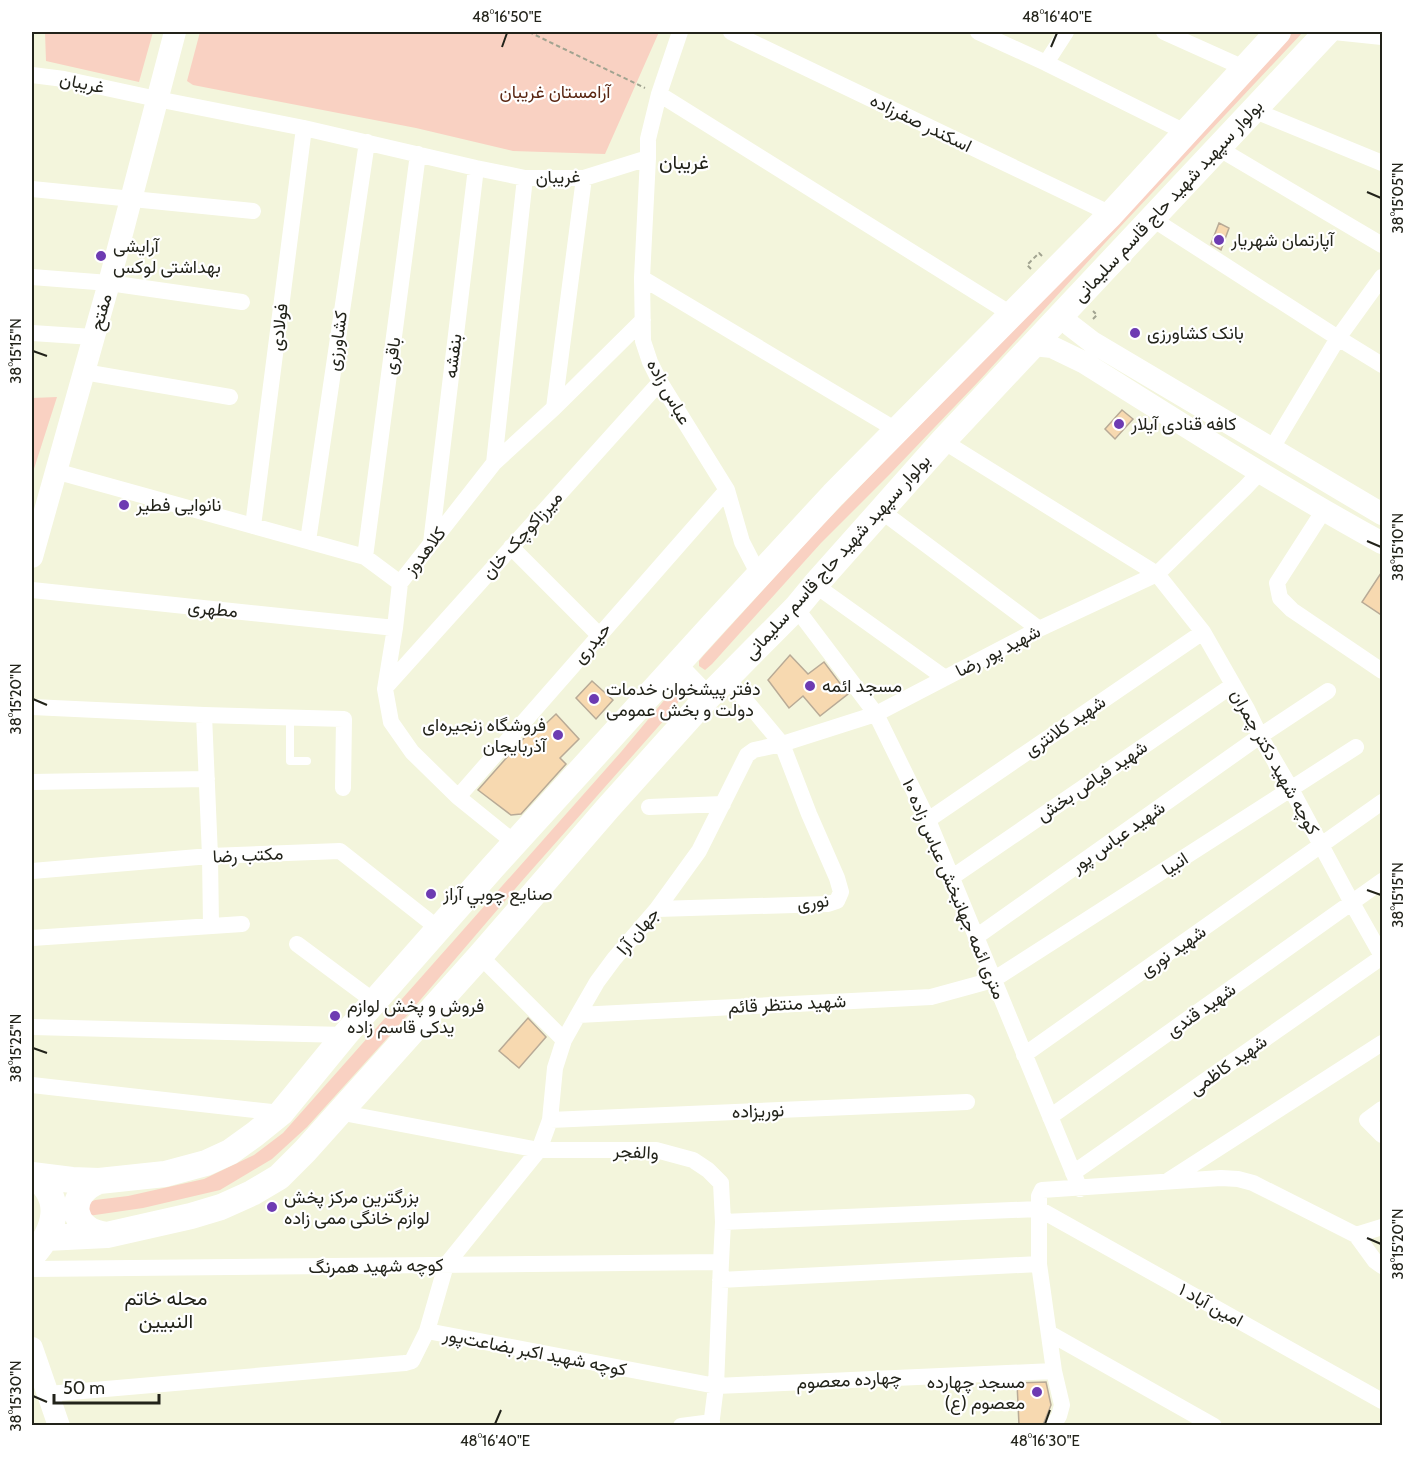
<svg xmlns="http://www.w3.org/2000/svg" width="1414" height="1457" font-family="Cabin,Vazirmatn,sans-serif">
<style>
.green{fill:#f9d1c2}
.building{fill:#f7d9b0;stroke:#b8aa96;stroke-width:1.5}
.lines{fill:none;stroke-linecap:round;stroke-linejoin:round}
.path{stroke:#a1a390;stroke-width:2;stroke-dasharray:4.5 3;stroke-linecap:butt}
.lane{stroke:#fff;stroke-width:8}
.street{stroke:#fff;stroke-width:16}
.secondary{stroke:#fff;stroke-width:22}
.primary{stroke:#fff;stroke-width:26}
.ticks{fill:none;stroke:#22231a;stroke-width:2}
.poi-dot{fill:#6d3bb2;stroke:#fff;stroke-width:2}
.labels{text-anchor:middle;dominant-baseline:central;stroke-width:4.5;stroke-linejoin:round;paint-order:stroke}
.street-label{font-size:18px;fill:#22231a;stroke:#fff}
.park-label{font-size:18px;fill:#5a2713;stroke:#fff}
.poi-label{font-size:18px;fill:#22231a;stroke:#fff;text-anchor:start}
.neighbourhood-label{font-size:20px;fill:#22231a;stroke:#fff}
.neatline{fill:none;stroke:#22231a;stroke-width:2}
.ticks-label{font-size:15px;text-anchor:middle;fill:#22231a}
</style>
<rect width="100%" height="100%" fill="#f3f5dc"/>
<path class="green" d="M45,32H153L139,82L46,61Z
M200,32H659L605,154L513,151L416,128L193,85L187,81Z
M1292,32H1303L1105,243L978,382L890,474L821,543L712,664L705,670L699,666V661L703,656L813,535L944,400Z
M57,397L32,475V398Z
M671,695L677,696L679,701L673,710L521,882L392,1033L307,1127L272,1159L220,1190L143,1208L88,1216L86,1204L95,1200L128,1196L204,1179L254,1155L283,1133L621,752L666,698Z"/>
<path class="building" d="M1219,223L1229,228L1221,250L1211,244Z
M1122,410L1133,419L1115,439L1105,429Z
M1383,570V616L1362,602Z
M790,655L808,674L824,662L848,694L820,716L803,696L789,708L768,680Z
M592,681L613,700L596,719L576,698Z
M556,714L579,739L560,758L566,764L521,814L511,815L478,790L532,729L536,733Z
M528,1018L546,1037L519,1068L499,1051Z
M1046,1382L1051,1405L1043,1425H1019L1017,1383Z"/>
<g class="lines">
<path class="path" d="M529,32L645,88
M1031,269L1027,265L1039,253L1042,256
M1093,319L1097,315L1093,311"/>
<path class="lane" d="M290,718V761H307"/>
<path class="street" d="M731,32L1111,214
M978,32L1046,63L1185,132
M1164,32L1244,68
M1334,32L1382,37
M1046,63L1066,32
M32,75L64,79L157,99L304,128L476,168L525,178H584L648,158V139L659,94L680,32
M659,94L1011,314
M1253,110L1382,163
M1218,148L1382,245
M648,158L642,278L643,341L650,362L660,382L727,490L742,542L759,575
M32,189L253,211
M1151,218L1338,338L1382,365
M32,277L109,283L242,302
M642,278L898,431
M32,333L93,337
M84,372L230,397
M554,408L584,178
M943,441L1157,574L1203,632L1247,709L1260,736L1291,789L1352,903L1382,956
M1272,448L1338,338L1382,277
M494,463L525,178
M55,471L365,557L400,583
M880,510L1039,629
M1324,510L1277,583L1280,598L1292,610L1382,671
M253,526L304,128
M308,541L367,142
M431,543L476,168
M511,547L599,635
M365,557L418,154
M815,585L945,678
M32,590L395,628
M796,608L876,714L928,820L1080,1189
M727,678L782,744L876,714L1039,629L1157,574L1245,488L1260,472
M385,688L660,382
M32,707L204,715L344,719L343,788
M204,715L210,856L211,926
M32,782L207,779
M458,797L727,490
M649,807L723,804
M928,820L1203,632
M515,843L458,797L412,752L391,722L385,689L395,628L400,583L494,463L554,408L643,320
M32,871L210,856L340,851L439,929
M951,878L1233,685
M976,937L1260,736L1328,691
M32,938L242,924
M297,944L375,1002
M480,956L564,1040
M578,1015L931,997L993,980L1356,747
M32,1027L345,1035
M1024,1055L1382,802
M32,1085L281,1113
M1382,1109L1367,1120L1382,1135
M338,1112L539,1150H656L693,1160L708,1170L721,1183L723,1222L721,1262L716,1386L711,1426
M1050,1117L1382,881
M550,1120L967,1102
M1073,1173L1382,957
M1169,1180L1382,1043
M723,1222L1039,1209L1382,1401
M1356,1235L1382,1227
M32,1269L721,1262
M720,1280L1039,1264
M427,1331L446,1265L539,1150L550,1120L555,1068L564,1040L578,1015L597,982L614,959L657,909L699,851L747,755L754,750L782,744L809,814L837,878L841,892L837,901L828,904L657,909
M1049,1333L1214,1426
M48,1394L405,1363L412,1361L427,1331L716,1386L1054,1371
M681,1426L712,1422
M1053,1426L1059,1416L1062,1405L1054,1371L1039,1264V1196L1042,1190L1221,1178L1238,1179L1253,1183L1356,1235L1375,1261L1382,1266"/>
<path class="secondary" d="M1061,313L1070,325L1092,342L1382,514
M1033,345L1052,347L1083,362C1182,424 1280,487 1382,543
M32,557L109,283L175,32
M32,1348L59,1426"/>
<path class="primary" d="M675,667L706,699
M32,1175L72,1180L99,1181L165,1174L206,1163L230,1152L255,1134L281,1113L345,1035L493,867L712,626L833,495L1111,214L1278,32
M32,1175C65,1197 56,1230 32,1256
M99,1181C65,1194 71,1232 107,1235
M46,1238L107,1235L191,1216L221,1207L252,1193L279,1177L305,1151L480,956L608,808L706,699L796,608L815,585L943,441L1327,32"/>
</g>
<path class="ticks" d="M502,47L507,33M1051,47L1057,33M1367,192L1381,198M33,351L47,356M1367,541L1381,547M33,699L47,705M1367,890L1381,895M33,1048L47,1053M1367,1238L1381,1244M33,1396L47,1402M495,1424L501,1410M1045,1424L1050,1410"/>
<g class="poi-dot">
<circle cx="1219" cy="240" r="6"/>
<circle cx="101" cy="256" r="6"/>
<circle cx="1135" cy="333" r="6"/>
<circle cx="1119" cy="424" r="6"/>
<circle cx="124" cy="505" r="6"/>
<circle cx="810" cy="686" r="6"/>
<circle cx="594" cy="699" r="6"/>
<circle cx="558" cy="735" r="6"/>
<circle cx="431" cy="894" r="6"/>
<circle cx="335" cy="1016" r="6"/>
<circle cx="272" cy="1207" r="6"/>
<circle cx="1037" cy="1392" r="6"/>
</g>
<g class="labels">
<g class="street-label">
<text transform="translate(82 83) rotate(11)">غریبان</text>
<text transform="translate(921 123) rotate(26)">اسکندر صفرزاده</text>
<text transform="translate(558 177) rotate(-2)">غریبان</text>
<text transform="translate(1168 201) rotate(-47)">بولوار سپهبد شهید حاج قاسم سلیمانی</text>
<text transform="translate(101 312) rotate(-74)">مفتح</text>
<text transform="translate(279 327) rotate(-83)">فولادی</text>
<text transform="translate(337 341) rotate(-82)">کشاورزی</text>
<text transform="translate(392 356) rotate(-82)">باقری</text>
<text transform="translate(453 356) rotate(-83)">بنفشه</text>
<text transform="translate(669 392) rotate(61)">عباس زاده</text>
<text transform="translate(522 535) rotate(-48)">میرزاکوچک خان</text>
<text transform="translate(425 551) rotate(-52)">کلاهدوز</text>
<text transform="translate(837 557) rotate(-48)">بولوار سپهبد شهید حاج قاسم سلیمانی</text>
<text transform="translate(213 609) rotate(6)">مطهری</text>
<text transform="translate(592 643) rotate(-49)">حیدری</text>
<text transform="translate(998 651) rotate(-27)">شهید پور رضا</text>
<text transform="translate(1065 726) rotate(-34)">شهید کلانتری</text>
<text transform="translate(1275 762) rotate(61)">کوچه شهید دکتر چمران</text>
<text transform="translate(1092 781) rotate(-34)">شهید فیاض بخش</text>
<text transform="translate(1118 837) rotate(-35)">شهید عباس پور</text>
<text transform="translate(248 855) rotate(-3)">مکتب رضا</text>
<text transform="translate(1175 864) rotate(-33)">انبیا</text>
<text transform="translate(954 889) rotate(67)">۱۰ متری ائمه جهانبخش عباس زاده</text>
<text transform="translate(813 902) rotate(-7)">نوری</text>
<text transform="translate(638 931) rotate(-50)">جهان آرا</text>
<text transform="translate(1173 951) rotate(-35)">شهید نوری</text>
<text transform="translate(787 1004) rotate(-3)">شهید منتظر قائم</text>
<text transform="translate(1201 1010) rotate(-35)">شهید قندی</text>
<text transform="translate(1228 1065) rotate(-35)">شهید کاظمی</text>
<text transform="translate(758 1111) rotate(-2)">نوریزاده</text>
<text transform="translate(636 1152) rotate(3)">والفجر</text>
<text transform="translate(376 1266) rotate(-1)">کوچه شهید همرنگ</text>
<text transform="translate(1211 1305) rotate(29)">۱ امین آباد</text>
<text transform="translate(535 1352) rotate(11)">کوچه شهید اکبر بضاعت‌پور</text>
<text transform="translate(849 1380) rotate(-3)">چهارده معصوم</text>
</g>
<g class="park-label">
<text x="555" y="92">آرامستان غریبان</text>
</g>
<g class="poi-label">
<text x="1231" y="240">آپارتمان شهریار</text>
<text x="113" y="246">آرایشی<tspan x="113" dy="21">بهداشتی لوکس</tspan></text>
<text x="1147" y="333">بانک کشاورزی</text>
<text x="1131" y="424">کافه قنادی آیلار</text>
<text x="136" y="505">نانوایی فطیر</text>
<text x="822" y="686">مسجد ائمه</text>
<text x="606" y="689">دفتر پیشخوان خدمات<tspan x="606" dy="21">دولت و بخش عمومی</tspan></text>
<text x="546" y="725" text-anchor="end">فروشگاه زنجیره‌ای<tspan x="546" dy="21">آذربایجان</tspan></text>
<text x="443" y="894">صنايع چوبي آراز</text>
<text x="347" y="1006">فروش و پخش لوازم<tspan x="347" dy="21">یدکی قاسم زاده</tspan></text>
<text x="284" y="1197">بزرگترین مرکز پخش<tspan x="284" dy="21">لوازم خانگی ممی زاده</tspan></text>
<text x="1025" y="1382" text-anchor="end">مسجد چهارده<tspan x="1025" dy="21">معصوم (ع)</tspan></text>
</g>
<g class="neighbourhood-label">
<text x="684" y="162">غریبان</text>
<text x="166" y="1298">محله خاتم<tspan x="166" dy="23">النبیین</tspan></text>
</g>
</g>
<rect width="1414" height="1457" fill="none" stroke="#ffffff" stroke-width="66"/>
<path d="M54 1394v9h105v-9" fill="none" stroke="#22231a" stroke-width="3"/>
<text x="63" y="1394" font-size="18" fill="#22231a" stroke="#ffffff" stroke-width="4.5" paint-order="stroke">50 m</text>
<rect x="33" y="33" width="1348" height="1391" class="neatline"/>
<g class="ticks-label">
<text x="507" y="22">48°16'50"E</text>
<text x="1057" y="22">48°16'40"E</text>
<text transform="translate(1398 198) rotate(-90)" y="5">38°15'05"N</text>
<text transform="translate(16 351) rotate(-90)" y="5">38°15'15"N</text>
<text transform="translate(1398 547) rotate(-90)" y="5">38°15'10"N</text>
<text transform="translate(16 699) rotate(-90)" y="5">38°15'20"N</text>
<text transform="translate(1398 895) rotate(-90)" y="5">38°15'15"N</text>
<text transform="translate(16 1048) rotate(-90)" y="5">38°15'25"N</text>
<text transform="translate(1398 1244) rotate(-90)" y="5">38°15'20"N</text>
<text transform="translate(16 1396) rotate(-90)" y="5">38°15'30"N</text>
<text x="495" y="1446">48°16'40"E</text>
<text x="1045" y="1446">48°16'30"E</text>
</g>
</svg>
